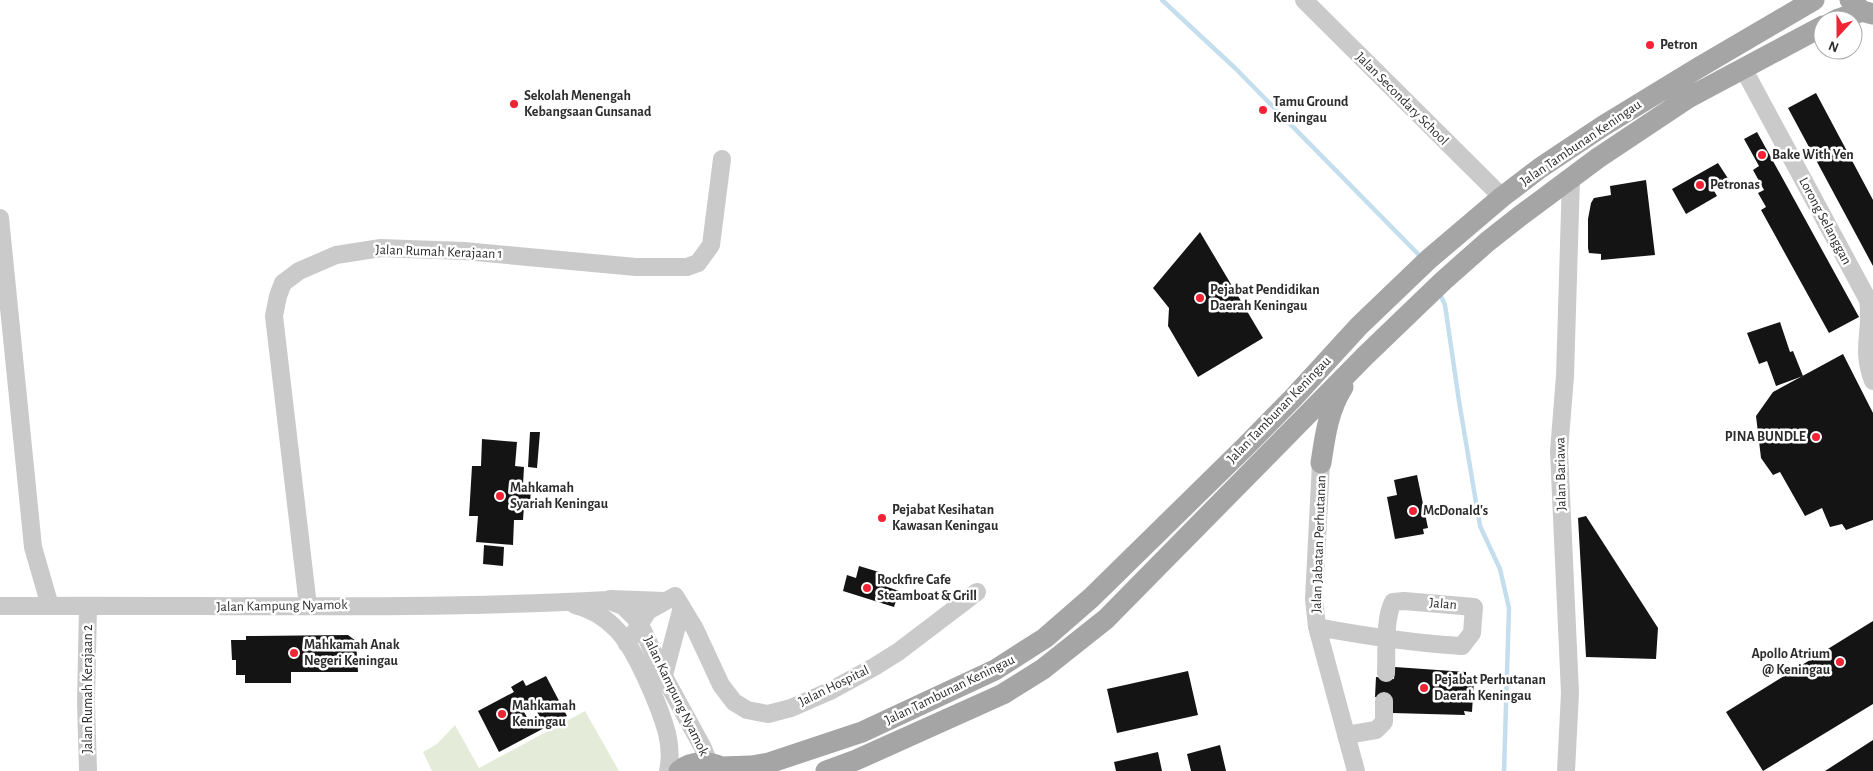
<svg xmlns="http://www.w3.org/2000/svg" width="1873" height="771" font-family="'Alegreya Sans',sans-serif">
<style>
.green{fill:#e4ecd9}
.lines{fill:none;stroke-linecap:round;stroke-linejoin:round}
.stream{stroke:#c4deed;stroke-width:4.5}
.building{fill:#141414;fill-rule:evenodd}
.minor{stroke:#cacaca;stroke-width:18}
.major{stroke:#a5a5a5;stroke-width:21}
.poi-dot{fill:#f12335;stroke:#fff;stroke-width:2}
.labels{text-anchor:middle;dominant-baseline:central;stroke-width:5;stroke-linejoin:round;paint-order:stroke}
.poi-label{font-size:14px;font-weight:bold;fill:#2d2d2d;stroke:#fff;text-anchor:start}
.street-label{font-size:14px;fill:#2d2d2d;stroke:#fff}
</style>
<rect width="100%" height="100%" fill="#fff"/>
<path class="green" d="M585,711L619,771H432L423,752L437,744L455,725L479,768Z"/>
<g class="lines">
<path class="stream" d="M1162,0L1235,68L1422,258
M1439,292L1445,305L1459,401L1480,526L1500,569L1509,608L1504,771"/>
</g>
<path class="building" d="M1816,93L1873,200V266L1788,108Z
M1757,132L1859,317L1829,333L1761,210L1766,207L1758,193L1764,190L1753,170L1759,166L1744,139Z
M1718,163L1729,180L1713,189L1717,196L1686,214L1672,189Z
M1646,180L1655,255L1601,260V254L1589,253L1588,248V219L1591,203L1594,198L1611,195L1610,186Z
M1200,232L1263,338L1198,377L1168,326L1169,308L1153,288Z
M1780,322L1790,352L1793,351L1803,376L1776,386L1767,361L1759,364L1747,333Z
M1843,354L1873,413V520L1846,530L1842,524L1830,527L1822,508L1805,516L1780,472L1773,475L1761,458L1756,416L1773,392Z
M530,432H540L537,468L528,467Z
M482,439L517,442L515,466L524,467L523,485L531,486L530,507L524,506L523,520H514L513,545L476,542L478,516H469L472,466H481Z
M1417,475L1428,528L1423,529L1424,534L1395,539L1387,497L1397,495L1394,480Z
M1586,516L1658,628L1656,659L1586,657L1578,518Z
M484,545L504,547L503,566L483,564Z
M859,566L879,572L876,583L899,591L894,607L843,591L847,575L856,578Z
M1873,621V704L1763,771L1726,712Z
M348,635L356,641L358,672H291V683H245V675H236V660H232L231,640H246V636Z
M1395,667L1466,672V678L1474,679L1472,712L1464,711L1465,715L1392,713L1391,697H1375L1376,677L1394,679Z
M1188,671L1198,715L1117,733L1107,689Z
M546,676L567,716L499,752L478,711L514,692L511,687L523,680L526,686ZM534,707L540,717L530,723L524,712Z
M1873,740V771H1825Z
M1220,745L1226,771H1191L1187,754Z
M1158,752L1162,771H1116L1114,762Z"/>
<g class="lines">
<path class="minor" d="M1304,0L1502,197
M1743,68L1868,300C1873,331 1860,348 1873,381
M0,218L33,547L50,606
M1321,463L1314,599L1317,627L1356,771
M610,599L665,601
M575,605C591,609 605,617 617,630C635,648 660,707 667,733C670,746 671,758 668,771
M0,606C202,604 405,611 607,600L623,606L639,622L667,682L703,748L709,763
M308,606L274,316L278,296L283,283L299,271L336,255L381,248L464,251L636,267H687L698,263L711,245L722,159
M1317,627C1365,636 1413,643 1462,646L1472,633L1474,607L1404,601L1393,602C1384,619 1387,653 1386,673
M627,644L648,611L675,596L695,629L721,685L734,702L747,710L768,714L791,708L830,691L874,667L898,652L977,592
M664,675L682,607
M1346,735L1376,730L1384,722V701
M88,771L86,702L88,606
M1566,771L1570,693L1559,451L1565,376L1571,178"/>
<path class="major" d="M1850,0L1862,11L1873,14
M1836,20L1862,11
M1321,463C1325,436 1328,411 1343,387
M722,767L751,766L769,763L862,732L995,670L1045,638L1091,598L1244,448L1294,397L1359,326L1429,259L1502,197L1540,168L1603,126L1698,68L1814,0
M679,771C693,759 714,761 728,771
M826,771L856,760L1003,694L1043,669L1106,619L1365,356L1443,281L1487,242L1520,216L1598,158L1688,98L1823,26"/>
</g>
<g class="poi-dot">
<circle cx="1650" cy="45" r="5"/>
<circle cx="514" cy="104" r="5"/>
<circle cx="1263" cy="110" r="5"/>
<circle cx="1762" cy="155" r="5"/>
<circle cx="1700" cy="185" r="5"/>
<circle cx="1200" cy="298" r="5"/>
<circle cx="1816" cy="437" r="5"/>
<circle cx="500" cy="496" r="5"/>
<circle cx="1413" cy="511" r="5"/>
<circle cx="882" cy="518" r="5"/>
<circle cx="867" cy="588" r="5"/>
<circle cx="294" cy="653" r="5"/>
<circle cx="1840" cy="662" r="5"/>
<circle cx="1424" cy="688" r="5"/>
<circle cx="502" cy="714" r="5"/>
</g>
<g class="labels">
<g class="poi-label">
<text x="1660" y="45">Petron</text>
<text x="524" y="96">Sekolah Menengah<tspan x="524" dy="16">Kebangsaan Gunsanad</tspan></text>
<text x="1273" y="102">Tamu Ground<tspan x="1273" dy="16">Keningau</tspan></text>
<text x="1772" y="155">Bake With Yen</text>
<text x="1710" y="185">Petronas</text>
<text x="1210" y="290">Pejabat Pendidikan<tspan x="1210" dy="16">Daerah Keningau</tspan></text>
<text x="1806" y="437" text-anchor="end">PINA BUNDLE</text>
<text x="510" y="488">Mahkamah<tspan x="510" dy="16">Syariah Keningau</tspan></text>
<text x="892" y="510">Pejabat Kesihatan<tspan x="892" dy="16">Kawasan Keningau</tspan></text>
<text x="1423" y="511">McDonald's</text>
<text x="877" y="580">Rockfire Cafe<tspan x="877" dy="16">Steamboat &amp; Grill</tspan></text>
<text x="304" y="645">Mahkamah Anak<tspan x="304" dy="16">Negeri Keningau</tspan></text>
<text x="1830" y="654" text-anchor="end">Apollo Atrium<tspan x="1830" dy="16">@ Keningau</tspan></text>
<text x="1434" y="680">Pejabat Perhutanan<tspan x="1434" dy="16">Daerah Keningau</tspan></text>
<text x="512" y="706">Mahkamah<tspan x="512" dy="16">Keningau</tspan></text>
</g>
<g class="street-label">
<text transform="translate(1402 99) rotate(45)">Jalan Secondary School</text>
<text transform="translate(1581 143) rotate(-34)">Jalan Tambunan Keningau</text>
<text transform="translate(1825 221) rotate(62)">Lorong Selanggan</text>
<text transform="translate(439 252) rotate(2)">Jalan Rumah Kerajaan 1</text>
<text transform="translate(1279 410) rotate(-46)">Jalan Tambunan Keningau</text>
<text transform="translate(1561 474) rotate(-91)">Jalan Bariawa</text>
<text transform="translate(1319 544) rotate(-88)">Jalan Jabatan Perhutanan</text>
<text transform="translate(1443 604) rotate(5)">Jalan</text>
<text transform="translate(282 606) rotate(-1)">Jalan Kampung Nyamok</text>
<text transform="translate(834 686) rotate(-26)">Jalan Hospital</text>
<text transform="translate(88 689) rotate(-90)">Jalan Rumah Kerajaan 2</text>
<text transform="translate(950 690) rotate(-26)">Jalan Tambunan Keningau</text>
<text transform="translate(676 696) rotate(64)">Jalan Kampung Nyamok</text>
</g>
</g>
<g transform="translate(1838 35) rotate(201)"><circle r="24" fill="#ffffff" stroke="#ababab"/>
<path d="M0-4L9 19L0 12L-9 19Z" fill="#f12335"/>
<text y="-8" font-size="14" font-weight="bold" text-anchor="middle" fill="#2d2d2d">N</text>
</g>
</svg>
